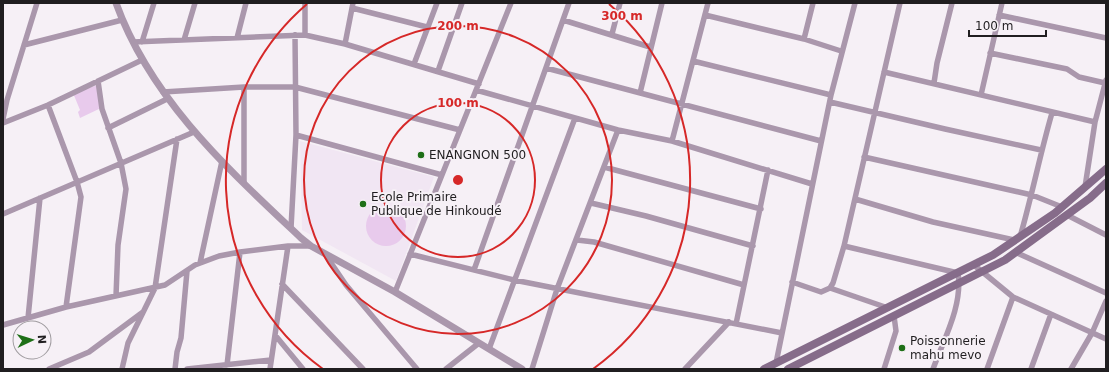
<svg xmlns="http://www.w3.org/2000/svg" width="1109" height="372" font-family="'DejaVu Sans',sans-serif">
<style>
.built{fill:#f1e6f3}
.green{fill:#e8caec}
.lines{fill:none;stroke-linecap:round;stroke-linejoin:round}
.minor{stroke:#aa97ac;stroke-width:5.5}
.tertiary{stroke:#aa97ac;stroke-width:7}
.secondary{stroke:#866c8a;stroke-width:8}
.ring{fill:none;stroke:#d62828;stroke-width:2}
.poi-dot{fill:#1e6f17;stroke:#f6f0f6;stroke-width:1.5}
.labels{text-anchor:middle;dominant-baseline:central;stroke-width:4;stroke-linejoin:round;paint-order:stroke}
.poi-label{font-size:12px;fill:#201e20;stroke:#f6f0f6;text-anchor:start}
.centre{fill:#d62828;stroke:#f6f0f6;stroke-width:2}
.ring-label{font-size:12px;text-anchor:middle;font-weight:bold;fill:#d62828;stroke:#f6f0f6;stroke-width:4;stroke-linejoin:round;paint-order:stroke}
</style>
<rect width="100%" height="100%" fill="#f6f0f6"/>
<path class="built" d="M300,141L434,177L396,281L302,230Z"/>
<path class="green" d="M98,85L101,108L80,118L78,112L80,110L73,93Z
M366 226a20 20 0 1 1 40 0a20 20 0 1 1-40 0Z"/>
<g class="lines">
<path class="minor" d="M352,8L427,27
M705,15L804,39L841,51
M999,15L1106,38
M563,20L650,47
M612,34L620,3
M305,35V3
M237,38L246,3
M804,39L813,3
M184,40L195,3
M133,42L305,35L345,44L479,84
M142,42L154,3
M345,44L353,3
M24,45L122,20
M990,53L1067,69L1079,77L1105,83
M693,61L831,95
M414,64L437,3
M546,68L821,141
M438,71L462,3
M884,72L1095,122
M98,81L102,109L121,163L126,189L118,245L116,296
M934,83L937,63L952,3
M476,90L618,130L672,141L812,184
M163,92L244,87H295L460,130
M640,93L662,3
M981,95L1002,3
M830,102L945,129L1041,150
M48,105L77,182L81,197L66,307
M3,119L7,100L37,3
M3,123L48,105L142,60
M108,128L167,99
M296,135L442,175
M672,141L708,3
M864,157L1032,195L1062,207
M604,167L761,209
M244,183V87
M1085,187L1095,122L1106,80
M855,199L933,222L1014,240
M591,203L646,216L753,246
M3,214L194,132
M1067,215L1106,235
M291,228L296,135L295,35
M1020,237C1032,196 1040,154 1052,113
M577,240L594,242L744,285
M844,246L958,273C963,305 944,339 933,369
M1015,252L1106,293
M325,254L346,285L417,369
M410,254L514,280L782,333
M200,263L222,161
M974,265L1013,297L1106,339
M474,270L569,3
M792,282L821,292L830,288L833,283L844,246L900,3
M282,284L363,369
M830,288L888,308
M395,292L511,3
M28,318L40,198
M736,324L768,170
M3,325L66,307L165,285L195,265L219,256L240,252L288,246H311
M275,335L303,369
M489,349L575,118
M776,363L831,95L855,3
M227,365L240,252
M49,369L89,352L143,312
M122,369L128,343L155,288L177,139
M175,369L177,352L181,338L187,271
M187,369L271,360
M270,369L288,246
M446,369L479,343
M532,369L557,289L618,130
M685,369L729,322
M884,369L896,331L894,316
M987,369L1013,297
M1031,369L1051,314
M1071,369L1092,333L1106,301"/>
<path class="tertiary" d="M116,3C151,100 228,169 301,238L311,246L395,292L522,369"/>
<path class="secondary" d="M764,369L993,255L1055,213L1106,169
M788,369L1005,260L1090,198L1106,183"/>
</g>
<g class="ring">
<circle cx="458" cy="180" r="77"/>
<circle cx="458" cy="180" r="154"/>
<path d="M323 369A232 232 0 0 1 307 4M609 4A232 232 0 0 1 593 369"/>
</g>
<g class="poi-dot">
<circle cx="421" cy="155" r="4"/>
<circle cx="363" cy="204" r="4"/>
<circle cx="902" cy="348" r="4"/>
</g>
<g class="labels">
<g class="poi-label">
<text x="429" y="155">ENANGNON 500</text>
<text x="371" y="197">Ecole Primaire<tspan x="371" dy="14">Publique de Hinkoudé</tspan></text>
<text x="910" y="341">Poissonnerie<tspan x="910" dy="14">mahu mevo</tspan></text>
</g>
</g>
<circle cx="458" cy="180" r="6" class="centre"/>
<g class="ring-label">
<text x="622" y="20">300 m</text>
<text x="458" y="30">200 m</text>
<text x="458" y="107">100 m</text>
</g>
<rect width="1109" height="372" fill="none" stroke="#201e20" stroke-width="8"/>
<g transform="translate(32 340) rotate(86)"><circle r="19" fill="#f6f0f6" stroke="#a09ca0"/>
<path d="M0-3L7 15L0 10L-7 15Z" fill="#1e6f17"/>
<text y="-6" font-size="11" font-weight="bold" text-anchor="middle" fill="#201e20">N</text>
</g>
<path d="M969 30v6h77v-6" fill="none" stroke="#201e20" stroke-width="2"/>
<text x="975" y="30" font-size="12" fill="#201e20" stroke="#f6f0f6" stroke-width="3" paint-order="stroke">100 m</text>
</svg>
